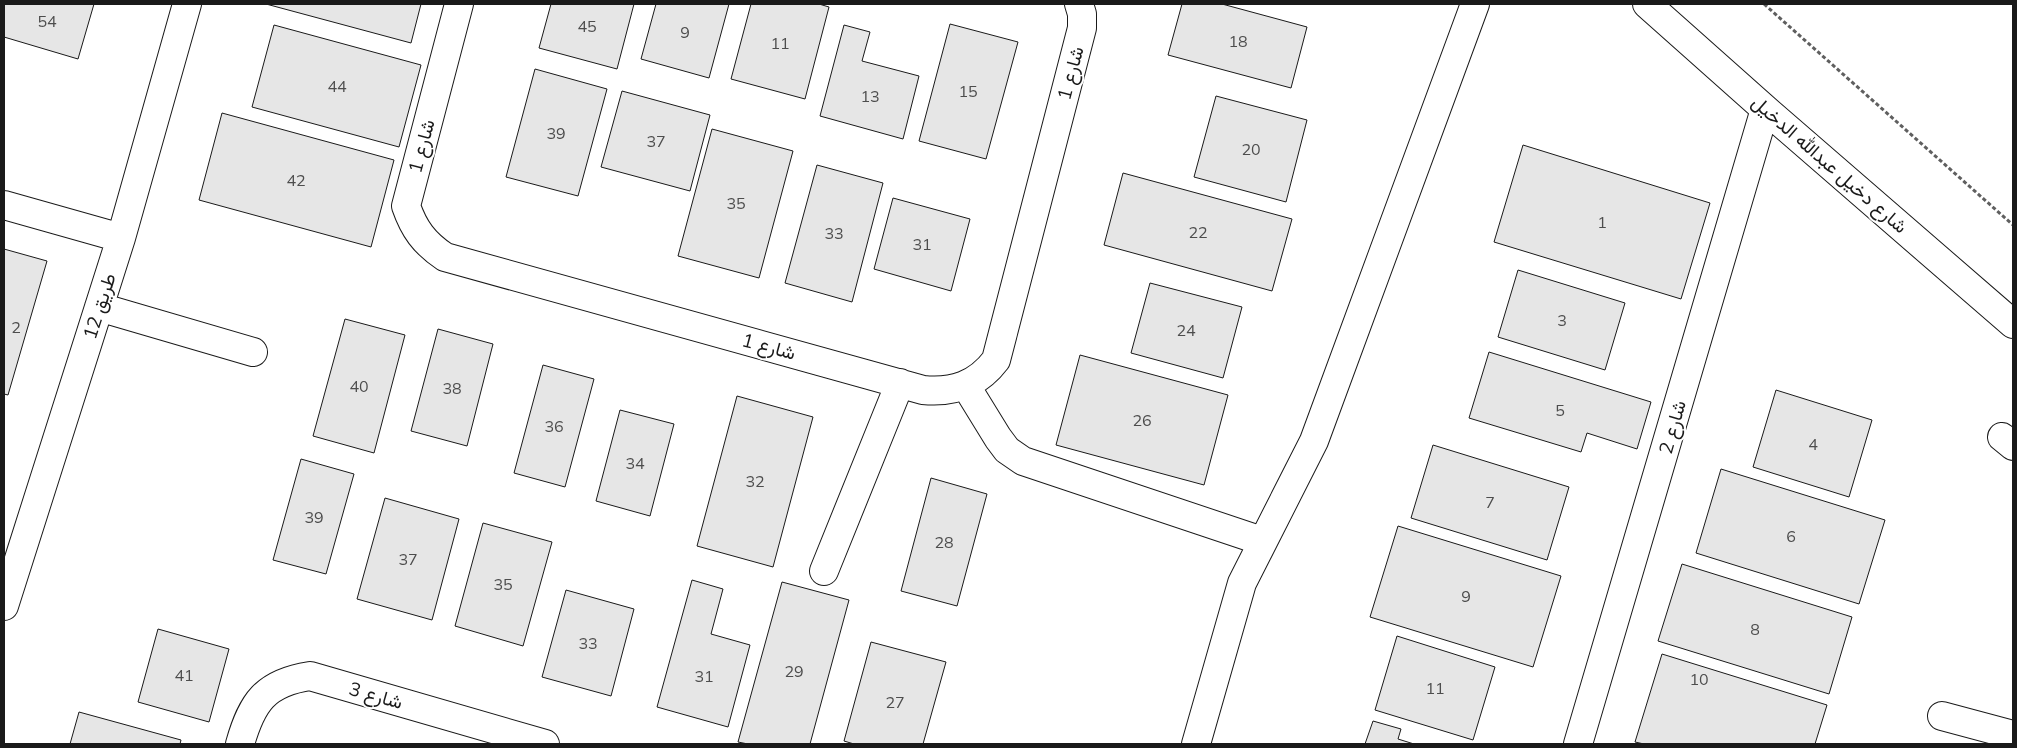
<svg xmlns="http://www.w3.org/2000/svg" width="2017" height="748" font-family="Mulish,Vazirmatn,sans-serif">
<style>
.building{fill:#e6e6e6;stroke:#1a1a1a}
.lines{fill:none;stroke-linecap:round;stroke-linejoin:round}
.minor-casing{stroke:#1a1a1a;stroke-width:30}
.path{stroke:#5f5f5f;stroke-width:3;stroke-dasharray:4 2.5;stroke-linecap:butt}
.minor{stroke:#fff;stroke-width:28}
.labels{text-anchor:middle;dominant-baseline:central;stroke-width:4;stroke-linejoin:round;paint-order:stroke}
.number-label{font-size:16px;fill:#4d4d4d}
.street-label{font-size:19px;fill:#1a1a1a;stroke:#fff}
</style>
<rect width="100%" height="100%" fill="#fff"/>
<path class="building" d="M4,4H94L78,59L4,37Z
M266,4H421L411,43Z
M551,4H634L617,69L539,48Z
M656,4H729L709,78L641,59Z
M751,4H819L829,7L805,99L731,79Z
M1182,4H1222L1307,27L1291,88L1168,55Z
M950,24L1018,42L986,159L919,141Z
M274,25L421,65L399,147L252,107Z
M844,25L870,32L862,61L919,76L903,139L820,116Z
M535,69L607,89L578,196L506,177Z
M622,91L710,115L690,191L601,167Z
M1216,96L1307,120L1286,202L1194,177Z
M222,113L394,160L371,247L199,200Z
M712,129L793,151L759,278L678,256Z
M1523,145L1710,203L1681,299L1494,242Z
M817,165L883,183L852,302L785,283Z
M1123,173L1292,219L1272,291L1104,245Z
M893,198L970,219L951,291L874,269Z
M4,249L47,261L8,395L4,394Z
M1518,270L1625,303L1605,370L1498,337Z
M1150,283L1242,307L1223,378L1131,353Z
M345,319L405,335L374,453L313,436Z
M438,329L493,344L467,446L411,431Z
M1489,352L1651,402L1637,449L1587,433L1581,452L1469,418Z
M1080,355L1228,395L1204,485L1056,445Z
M543,365L594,379L565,487L514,473Z
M1776,390L1872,420L1849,497L1753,467Z
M737,396L813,417L773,567L697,546Z
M620,410L674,424L650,516L596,501Z
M1433,445L1569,487L1547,560L1411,518Z
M301,459L354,474L326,574L273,560Z
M1721,469L1885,520L1859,604L1696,553Z
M931,478L987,494L957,606L901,591Z
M385,498L459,519L432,620L357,599Z
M483,523L552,542L523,646L455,626Z
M1398,526L1561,576L1533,667L1370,617Z
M1682,564L1852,617L1829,694L1658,641Z
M692,580L723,589L711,634L750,645L728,727L657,707Z
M782,582L849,600L810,744H748L738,742Z
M566,590L634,609L611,696L542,677Z
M158,629L229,649L209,722L138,702Z
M1397,636L1495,667L1473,740L1375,710Z
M871,642L946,662L923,744H854L844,741Z
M1662,654L1827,705L1815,744H1644L1635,742Z
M79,712L181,740L180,744H70Z
M1373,721L1401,729L1398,739L1414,744H1365Z"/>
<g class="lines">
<defs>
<path id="minor" d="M459,4L406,206C414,229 424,243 445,257L923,390C953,393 977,385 996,360L1082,28V14L1079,4
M1647,4L1765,109L2013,324
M4,205L121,238
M99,307L253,352
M966,386L998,438L1007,450L1023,461L1262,541
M2002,437L2013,446
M824,571L900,383
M4,606L121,238L187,4
M1942,716L2013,735
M240,744C252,702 265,683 310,676L545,744
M1196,744L1242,583L1314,441L1475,4
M1578,744L1765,109"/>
</defs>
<use href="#minor" class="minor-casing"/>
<path class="path" d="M1764,4L2013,225"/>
<use href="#minor" class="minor"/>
</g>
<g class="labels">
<g class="number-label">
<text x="47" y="21">54</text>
<text x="587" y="26">45</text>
<text x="685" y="32">9</text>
<text x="1238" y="41">18</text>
<text x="780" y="43">11</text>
<text x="337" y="86">44</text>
<text x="968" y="91">15</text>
<text x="870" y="96">13</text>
<text x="556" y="133">39</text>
<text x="656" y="141">37</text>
<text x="1251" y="149">20</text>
<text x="296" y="180">42</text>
<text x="736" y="203">35</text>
<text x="1602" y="222">1</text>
<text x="1198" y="232">22</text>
<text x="834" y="233">33</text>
<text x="922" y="244">31</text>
<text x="1562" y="320">3</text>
<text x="16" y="327">2</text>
<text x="1186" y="330">24</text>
<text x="359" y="386">40</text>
<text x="452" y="388">38</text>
<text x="1560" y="410">5</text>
<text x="1142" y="420">26</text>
<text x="554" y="426">36</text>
<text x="1813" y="444">4</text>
<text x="635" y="463">34</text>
<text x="755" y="481">32</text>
<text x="1490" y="502">7</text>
<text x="314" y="517">39</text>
<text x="1791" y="536">6</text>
<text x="944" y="542">28</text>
<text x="408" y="559">37</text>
<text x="503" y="584">35</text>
<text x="1466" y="596">9</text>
<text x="1755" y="629">8</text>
<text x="588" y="643">33</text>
<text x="794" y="671">29</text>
<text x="184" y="675">41</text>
<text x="704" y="676">31</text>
<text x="1699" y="679">10</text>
<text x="1435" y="688">11</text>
<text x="895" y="702">27</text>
</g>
<g class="street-label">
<text transform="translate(1070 73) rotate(-75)">شارع 1</text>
<text transform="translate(421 146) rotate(-75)">شارع 1</text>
<text transform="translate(1830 164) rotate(41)">شارع دخيل عبدالله الدخيل</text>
<text transform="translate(99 306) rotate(-72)">طريق 12</text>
<text transform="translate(769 346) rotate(15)">شارع 1</text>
<text transform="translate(1672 427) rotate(-74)">شارع 2</text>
<text transform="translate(376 695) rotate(16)">شارع 3</text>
</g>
</g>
<rect width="2017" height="748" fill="none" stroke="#1a1a1a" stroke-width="10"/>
</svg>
